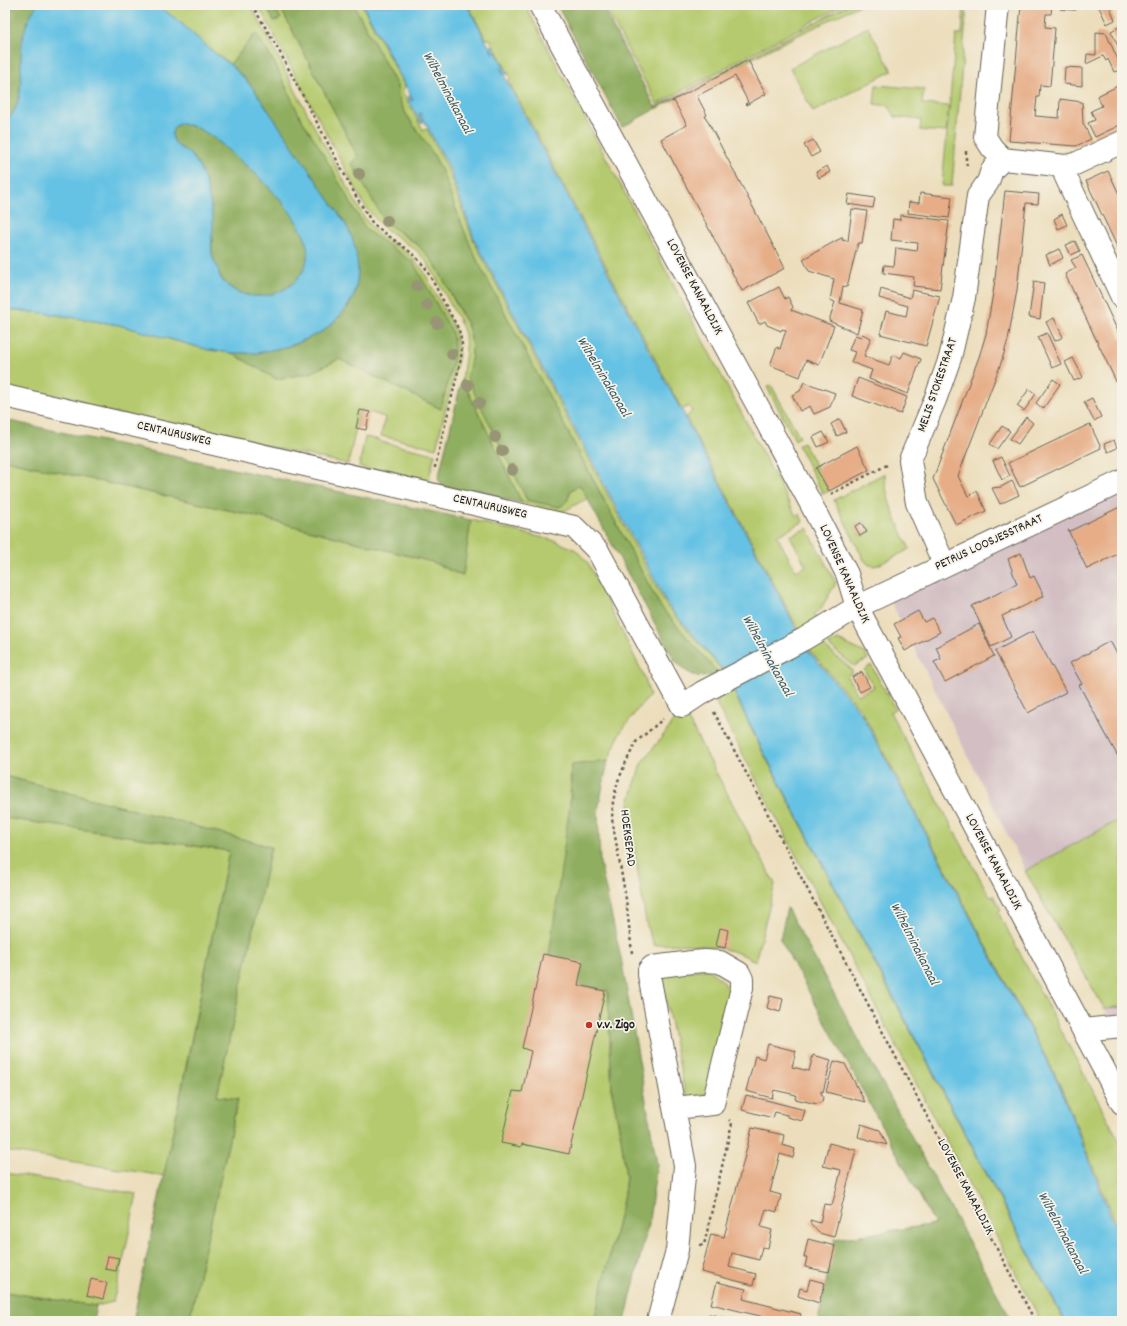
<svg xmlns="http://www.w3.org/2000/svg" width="1127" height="1326" font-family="Dekko,sans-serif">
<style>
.industrial{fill:#d2bec3}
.green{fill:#b5ca6e;stroke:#687345;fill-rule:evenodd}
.forest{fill:#90ae61;stroke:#56653e}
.water{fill:#66c2e4;stroke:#416f80;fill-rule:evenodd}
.building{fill:#e6ad87}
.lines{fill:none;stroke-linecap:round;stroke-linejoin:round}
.minor-casing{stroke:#656054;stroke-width:24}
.path{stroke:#656054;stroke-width:2.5;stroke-dasharray:3 3;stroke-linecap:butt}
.minor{stroke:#fff;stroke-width:22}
.tree{fill:#979574}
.poi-dot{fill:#c8321e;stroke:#f7f3e8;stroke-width:1.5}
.labels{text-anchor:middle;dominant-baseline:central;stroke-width:3.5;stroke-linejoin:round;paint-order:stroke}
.street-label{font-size:13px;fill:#1c1c1c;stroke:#f7f3e8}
.poi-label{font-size:13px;font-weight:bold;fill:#1c1c1c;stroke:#f7f3e8;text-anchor:start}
.water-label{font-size:14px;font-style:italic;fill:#365662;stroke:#f7f3e8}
</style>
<rect width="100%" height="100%" fill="#f7f3e8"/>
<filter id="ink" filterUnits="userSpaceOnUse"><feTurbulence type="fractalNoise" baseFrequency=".025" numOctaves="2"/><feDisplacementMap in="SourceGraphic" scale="8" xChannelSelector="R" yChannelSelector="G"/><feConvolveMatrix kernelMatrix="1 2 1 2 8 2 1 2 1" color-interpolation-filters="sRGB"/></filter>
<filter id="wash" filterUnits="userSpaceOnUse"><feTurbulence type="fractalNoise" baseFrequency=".012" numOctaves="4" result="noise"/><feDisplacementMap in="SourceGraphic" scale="16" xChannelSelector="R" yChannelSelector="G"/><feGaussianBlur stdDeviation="0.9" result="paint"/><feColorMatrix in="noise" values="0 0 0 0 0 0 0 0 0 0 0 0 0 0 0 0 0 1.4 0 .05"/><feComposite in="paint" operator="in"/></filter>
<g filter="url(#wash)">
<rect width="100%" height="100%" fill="#ecdebc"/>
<path class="industrial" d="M1122,491V1044L1104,1008L1041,902L889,598Z"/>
<path class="green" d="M157,5H250L259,20L315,128L365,219L377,233L409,254L423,270L455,330L459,355L436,448L381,436L385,417L360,410L348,464L5,389V309L51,314L119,325L209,350L232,353L276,379L310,373L339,359L441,409L454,358V346L452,332L435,301L380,241L366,230L318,145L300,117L275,64L256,34L230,64L210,49L180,22Z
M258,5H265L274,21L281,19L273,5H279L358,157L351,163L400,233L419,246L430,258L439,271L469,330L472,345L471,363L527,500L559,507L567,501L571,490L580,485L588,498L562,512L522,503L462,379L466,351L465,334L462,326L434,274L426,261L416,250L383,227L366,208Z
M354,5H362L405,87L402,91L423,130L427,129L447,167L474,242L666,605L723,671L719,674L660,606L478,262C468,242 461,222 453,202C447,185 441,166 431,151C419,130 398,111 397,86Z
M468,5H525L796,516L800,514L803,522L777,536L796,571L806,566L790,536L807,528L836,583L820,610L814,614L818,620L799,631L686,417L692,412L689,406L683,409L680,406L508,80L511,78L490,39H486Z
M604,5H843L657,104Z
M848,5H860L770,49L678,97L677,96Z
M964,5H967L952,186H942L956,34H962Z
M868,27L892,71L813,112L790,68Z
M876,85L924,89L922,104L949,106L946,132L920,130L921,120L895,117L889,106L874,104Z
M771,385L800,437L795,440L767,387Z
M365,437L380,440L381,442L435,454L429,478L426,481L359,467Z
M803,442L829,491L823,494L798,445Z
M5,460L255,516L432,562L462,576L471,520L556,541L576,550L588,563L645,678L650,696L637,710L620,733L608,761L571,765L565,983L608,991L612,1092L621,1137L626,1177L623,1200L594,1321H189L238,1099L217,1096L271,847L206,829L5,776Z
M885,473C885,501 898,524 910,549L878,565C872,567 868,565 864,560L834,500ZM865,521L869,530L860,536L855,526Z
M838,640L865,653L868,659L854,666L828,645Z
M822,641L825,647L850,668L853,672L847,676L858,695L874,687L864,670L871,665L895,709L890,712L990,897L993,895L1001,910L998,912L1122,1146V1234L1112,1214L1058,1080L861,710L808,648Z
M732,688L760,747L1064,1321H1041L717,705C717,694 724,693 732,688Z
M682,711L690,723L775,884L755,962C732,944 682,943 654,945L647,928L635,854L629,803L641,764Z
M5,818L229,851L164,1176L5,1151Z
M1122,818V1007L1104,1008L1025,871Z
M707,969L722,980L732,994L709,1094L686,1097L662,982L663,974Z
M5,1173L137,1194L124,1257L113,1302L96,1306L5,1292Z"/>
<path class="forest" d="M13,5H37L28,21L23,37L20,94L17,106L11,117L5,122V20Z
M265,5H273L281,19L274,21Z
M279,5H354L397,86C398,111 419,130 431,151C441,166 447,185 453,202C461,222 468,242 478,262L660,606L719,674C699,680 689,676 675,661L580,485L571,490L567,501L562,506L558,507L527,500L467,378L472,355L471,337L467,323L435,264L417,244L385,222L351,163L358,157Z
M557,5H601L655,107L677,96L678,97L622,127Z
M256,33L275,64L300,117L318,145L366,230L413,262L452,332L454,346V358L441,409L339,359L310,373L276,379L232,353C266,353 301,348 327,326C332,322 337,319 342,315C366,289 359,252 345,223L253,88L244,77L230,64Z
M180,124C205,125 223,147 241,161C261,178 303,219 307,246C314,292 246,315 221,277C219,275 219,272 218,269C217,265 214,262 213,258C211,254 212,247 212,243C212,230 213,219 211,207C208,190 204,170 192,156C186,150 178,148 174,141C171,136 172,132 174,127Z
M462,379L522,503L443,486L438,479Z
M5,420L471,520L463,576L432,562L255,516L5,460Z
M608,761L598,810L600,863L622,963L657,1164L649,1220L625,1321H594L623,1200L626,1177L621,1137L612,1092L608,991L565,983L546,978L571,797V765Z
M5,776L206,829L271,847L217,1096L238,1099L189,1321H133L182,1089L229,851L5,818Z
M787,908L810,950L1012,1321H818L835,1239L935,1224L780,939Z
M5,1292L96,1306L93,1321H5Z"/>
<path class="water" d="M37,5H157L180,22L210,49L233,67L253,88L345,223L352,237L356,252L358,267L357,283L354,296L347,307L335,321L322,332L295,344L281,348L257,353H232L209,350L119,325L51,314L5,309V122C28,103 18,69 22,43C24,29 29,16 37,5ZM180,124C205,125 225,148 243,163C263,179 303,220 307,246C314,292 246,315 220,277C219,275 219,272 218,269C217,265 214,262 213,258C209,246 214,231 213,219C213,215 211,211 211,207C208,190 204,170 192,156C186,150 178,148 174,141C171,136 172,132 174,127Z
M363,5H467L493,54V53L490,46L492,45L508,74L505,75L501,67L500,68L664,379L679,406L681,410H683L686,420L807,649L861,713L1057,1080L1110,1214L1122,1237V1321H1065L761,747L724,671L667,604L656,582L475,241L449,167L420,113L419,114L423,122L421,123L407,97L409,96L412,101L413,100Z"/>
<g id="blocks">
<path class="building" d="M1021,5H1052L1051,14H1046L1045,27L1055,28L1050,86L1040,85L1039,97H1037L1035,116L1059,118L1060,99L1082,102L1083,123L1091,139L1076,146L1009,141Z
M1060,5H1077L1076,10L1060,9Z
M1098,5H1109L1115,20L1107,24Z
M1119,27L1122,33V55L1111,31Z
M1096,32L1106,33L1122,69L1114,72L1108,59L1106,61L1103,56L1086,64L1087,54L1096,55Z
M748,60L766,94L746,105L745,104L748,102L735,76L697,96L707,115L705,116L785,268L742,291L661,139L687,125L674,101L672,102V101Z
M1065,67L1082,68V86L1064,84Z
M1120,85L1122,89V124L1095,137L1088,123L1095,120L1091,111L1102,106L1097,96Z
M813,140L820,152L811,157L804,145Z
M827,166L830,172L819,178L816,172Z
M1108,171L1122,200V257L1086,181Z
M1005,191L1039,194L1038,204L1026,203L1017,290L1008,340L1001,363L958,476L968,496L977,491L986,511L956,525L933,479L979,357L986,334L994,287Z
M920,193L952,197L949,218L908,213L909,202L919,203Z
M849,194L875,198L873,208L847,204Z
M852,209L867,211L862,243H858L847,287L843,286L840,303L863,310L857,333L829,321L835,302L830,300L834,279L809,271L803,259L843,237L842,240L848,241Z
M1062,214L1067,225L1058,229L1054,219Z
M900,215L949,221L940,289L913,286L914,277L883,273L884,265L894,266L896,248L917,251L918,243L891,240L893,219L900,220Z
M1075,241L1080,251L1071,255L1066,245Z
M1059,249L1063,258L1050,265L1046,255Z
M1082,255L1122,340V394L1065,274L1076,268L1071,260Z
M1034,281L1044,283L1040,319L1029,317Z
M779,287L785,299L788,297L793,307L791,310L834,326L819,365L806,360L800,377L770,365L777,347L780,349L786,330L782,329L781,331L767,325L765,321L759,324L748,303Z
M881,289L910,298L912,290L940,296L926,346L880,334L886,311L906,316L908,306L879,298Z
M1054,318L1063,337L1055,341L1046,322Z
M1047,333L1061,364L1052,368L1038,337Z
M862,334L871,338L864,356L889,365L893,355L901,358L904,352L921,359L908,394L869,379L872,370L851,362L855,352L849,350L854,337L855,335L861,337Z
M1073,358L1083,377L1074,381L1065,362Z
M858,378L907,397L901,414L852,396Z
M1053,379L1060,384L1043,409L1036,403Z
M804,382L835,393L830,407L814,414L810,406L800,411L792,395L800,391Z
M1029,389L1036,394L1024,411L1017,406Z
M1092,398L1101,417L1094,421L1084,402Z
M360,410L370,412L366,430L356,428Z
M1026,417L1033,423L1018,444L1010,439Z
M840,419L846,432L837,436L831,424Z
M1090,424L1101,448L1020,487L1008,463Z
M1002,426L1010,431L997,449L990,444Z
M823,432L829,442L818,447L813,437Z
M1114,440L1117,448L1108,452L1104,444Z
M857,446L869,470L829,491L816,468Z
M1001,457L1010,476L1002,480L993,461Z
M1012,481L1019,495L1000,504L992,488L1001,487Z
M1122,506V557L1120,553L1087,569L1068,530L1070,531Z
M861,523L867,532L860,536L855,526Z
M1021,553L1030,578L1034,576L1044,596L1002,616L1011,637L991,647L972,606L1017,584L1008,559Z
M918,611L924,622L932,618L940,632L905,651L898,638L901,637L894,624Z
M979,624L994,656L945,682L934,662L941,659L936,647Z
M1033,631L1066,692L1028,713L995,651Z
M1110,641L1122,663V764L1079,685L1082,684L1070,663Z
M862,672L870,687L860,692L852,677Z
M720,928L728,930L725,948L716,946Z
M543,954L583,962L578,985L605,991L569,1154L522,1144L521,1147L501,1143L513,1091L522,1092L531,1051L522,1048Z
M770,996L783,999L780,1012L767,1008Z
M768,1044L796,1051L792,1067L809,1071L813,1055L831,1060L823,1092L821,1091V1093L823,1097L822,1102L817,1104L795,1099L796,1095L774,1090L772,1098L746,1091L755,1056L764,1059Z
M834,1061L845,1064L865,1102L826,1092Z
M746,1095L805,1110L802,1121L787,1117V1115L775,1112L773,1118L742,1110Z
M861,1124L880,1130L887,1145L858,1137Z
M752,1128L784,1135L782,1145L795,1149L793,1158L780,1154L770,1192L781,1195L777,1212L766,1209L761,1227L772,1230L768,1248L762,1247L759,1260L732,1253L729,1267L756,1274L753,1285L701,1272L711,1234L724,1237Z
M829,1143L856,1150L834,1237L819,1233L811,1224L810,1220L820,1223L824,1204L832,1205L837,1187L841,1170L823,1166Z
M808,1239L835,1246L829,1272L805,1267L807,1257H804Z
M108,1256L119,1258L116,1271L105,1269Z
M91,1279L107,1283L103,1299L87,1295Z
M810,1279L825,1283L819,1303L798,1296L800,1288L807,1290Z
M717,1282L746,1289L743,1299L801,1314L799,1321H767L768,1318L711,1304Z
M709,1314L734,1320V1321H707Z"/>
</g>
</g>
<g filter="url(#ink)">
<use href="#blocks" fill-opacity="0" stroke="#656054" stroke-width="1"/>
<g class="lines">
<defs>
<path id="minor" d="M540,5L811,504L847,574L857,607L1122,1103
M998,5L985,137L992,148L1003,159L1065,166L1075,164L1122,142
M1065,166V175L1122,297
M5,396L574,527L598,551L682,706L703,692L804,639L857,607L1122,481
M944,564L917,503L910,460L935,400L950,358L964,298L978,196L988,182L992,170L1003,159
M1083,1030L1122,1026
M658,1321L677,1250L685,1166L649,975V970L652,967L692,962L705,961L720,962L739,973L742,979V988L713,1104L674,1108"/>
</defs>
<use href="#minor" class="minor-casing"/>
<path class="path" d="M252,5L277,47L357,198L373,224L413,254L425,267L459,330L462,344L461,359L434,471
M966,151V162L968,168
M831,494L887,465
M714,712L1035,1321
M632,953L626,899L612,819L613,801L618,781L626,762L636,742L663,719
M700,1245H704L732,1123L729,1120"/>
<use href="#minor" class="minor"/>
</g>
<g class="tree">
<circle cx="359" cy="174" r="6"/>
<circle cx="387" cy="221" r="6"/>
<circle cx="417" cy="286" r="6"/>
<circle cx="427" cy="305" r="6"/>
<circle cx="437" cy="323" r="6"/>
<circle cx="452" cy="354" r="6"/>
<circle cx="468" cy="385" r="6"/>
<circle cx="479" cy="403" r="6"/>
<circle cx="495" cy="437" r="6"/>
<circle cx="502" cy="451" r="6"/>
<circle cx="512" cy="470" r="6"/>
</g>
</g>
<circle class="poi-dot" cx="589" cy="1025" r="4"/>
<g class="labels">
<g class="street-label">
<text transform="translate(694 287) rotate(62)">LOVENSE KANAALDIJK</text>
<text transform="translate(938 385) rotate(-71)">MELIS STOKESTRAAT</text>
<text transform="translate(174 434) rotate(13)">CENTAURUSWEG</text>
<text transform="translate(490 507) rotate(13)">CENTAURUSWEG</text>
<text transform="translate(989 543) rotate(-25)">PETRUS LOOSJESSTRAAT</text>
<text transform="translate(844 574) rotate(66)">LOVENSE KANAALDIJK</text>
<text transform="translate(627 838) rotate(83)">HOEKSEPAD</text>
<text transform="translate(993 862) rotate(62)">LOVENSE KANAALDIJK</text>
<text transform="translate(965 1187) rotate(62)">LOVENSE KANAALDIJK</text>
</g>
<g class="poi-label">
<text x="597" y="1025">v.v. Zigo</text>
</g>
<g class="water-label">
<text transform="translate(447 93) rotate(62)">Wilhelminakanaal</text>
<text transform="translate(603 377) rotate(59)">Wilhelminakanaal</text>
<text transform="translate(767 656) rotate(61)">Wilhelminakanaal</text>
<text transform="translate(914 944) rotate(63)">Wilhelminakanaal</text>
<text transform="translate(1062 1233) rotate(62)">Wilhelminakanaal</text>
</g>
</g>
<rect width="1127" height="1326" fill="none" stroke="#f7f3e8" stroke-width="20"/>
</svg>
